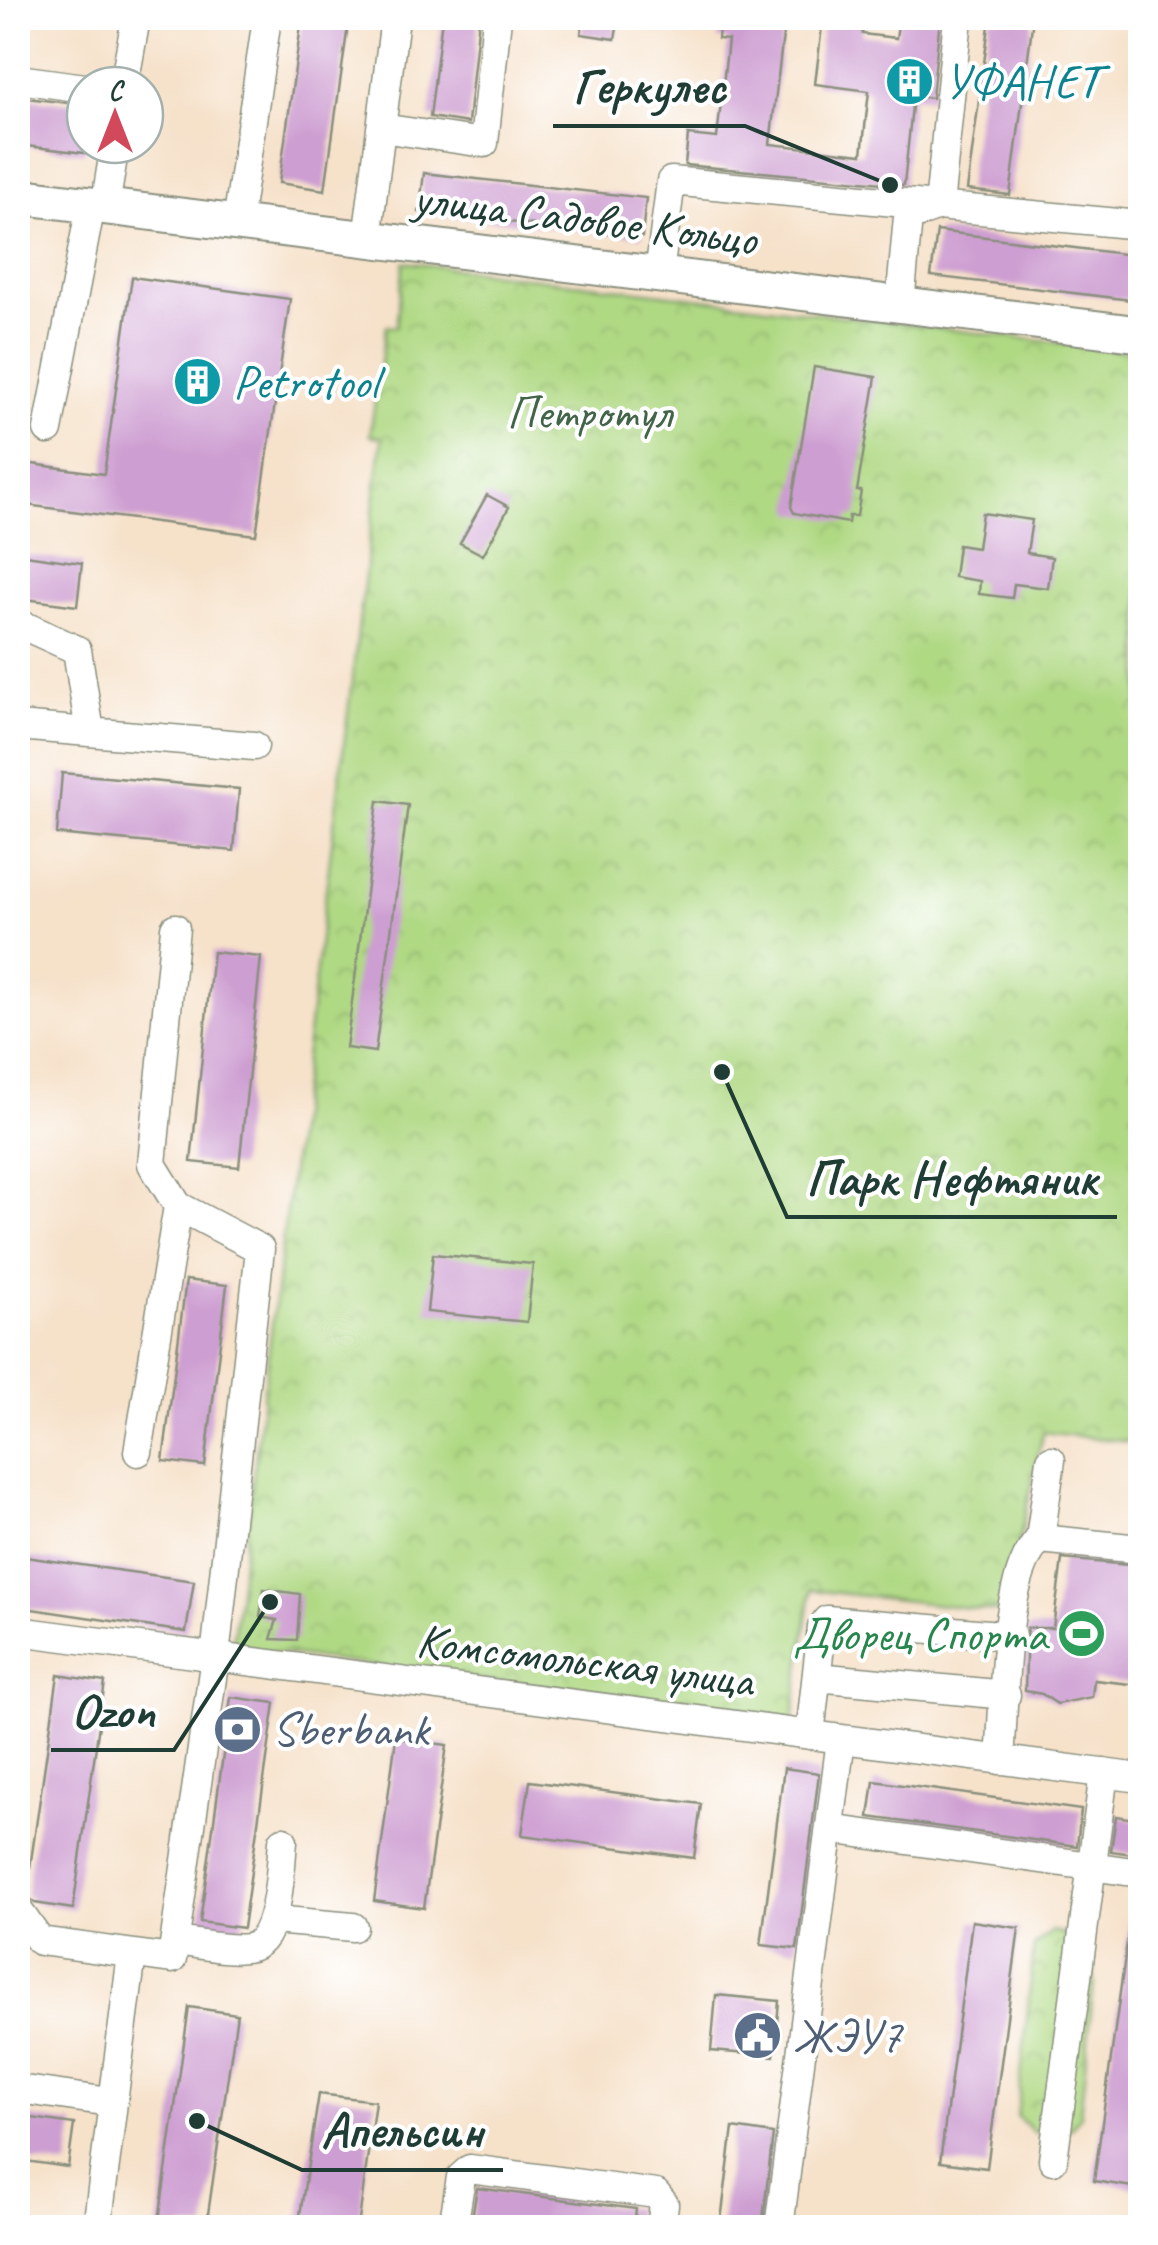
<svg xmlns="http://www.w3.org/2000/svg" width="1158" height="2245" font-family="Caveat,sans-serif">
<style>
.park{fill:url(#park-crowns);stroke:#688b5c;stroke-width:2.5}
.building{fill:#cd9ed1}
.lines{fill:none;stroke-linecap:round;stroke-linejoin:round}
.minor-casing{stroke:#8a8f7e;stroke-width:31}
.major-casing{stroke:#8a8f7e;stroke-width:39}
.minor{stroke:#fff;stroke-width:28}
.major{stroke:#fff;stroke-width:35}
.labels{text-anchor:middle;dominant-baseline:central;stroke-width:8;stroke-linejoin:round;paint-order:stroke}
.culture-label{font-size:48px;fill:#0d838f;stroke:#fff;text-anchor:start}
.street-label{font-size:48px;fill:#1f3d34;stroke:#fff}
.park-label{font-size:48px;fill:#436448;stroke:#fff}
.leisure-label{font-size:48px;fill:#27864d;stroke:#fff;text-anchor:end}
.service-label{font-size:48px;fill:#4e5e75;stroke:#fff;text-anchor:start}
.leader{fill:none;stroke:#1f3d34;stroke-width:4}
.callout-dot{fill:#1f3d34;stroke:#fff;stroke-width:4}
.callout-label{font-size:50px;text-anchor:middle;font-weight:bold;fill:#1f3d34;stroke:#fff;stroke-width:8;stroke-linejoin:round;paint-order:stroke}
</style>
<defs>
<pattern id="park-crowns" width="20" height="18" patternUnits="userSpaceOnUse" patternTransform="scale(2.5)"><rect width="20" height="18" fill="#b0d984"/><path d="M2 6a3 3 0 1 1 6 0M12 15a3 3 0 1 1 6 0" fill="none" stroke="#97bb73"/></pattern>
</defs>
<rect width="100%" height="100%" fill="#fff"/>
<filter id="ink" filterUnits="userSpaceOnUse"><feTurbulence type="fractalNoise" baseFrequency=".01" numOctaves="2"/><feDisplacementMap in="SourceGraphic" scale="20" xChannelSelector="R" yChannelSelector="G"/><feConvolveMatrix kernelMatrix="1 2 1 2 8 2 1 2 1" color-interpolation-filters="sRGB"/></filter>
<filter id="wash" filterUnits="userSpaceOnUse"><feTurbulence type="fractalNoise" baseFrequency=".0048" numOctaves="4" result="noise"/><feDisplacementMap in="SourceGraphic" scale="40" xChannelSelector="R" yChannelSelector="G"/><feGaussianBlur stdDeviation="2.25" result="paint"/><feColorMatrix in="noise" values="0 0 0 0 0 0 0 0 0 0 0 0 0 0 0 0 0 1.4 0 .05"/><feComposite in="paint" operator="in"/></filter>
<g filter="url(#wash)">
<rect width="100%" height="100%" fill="#f6e1c9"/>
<path class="park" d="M404,262L1140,353V1443L1043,1432L1004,1612L811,1590L793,1721L232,1647L382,438L370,435L386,326L396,327Z
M1052,1931C1078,1938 1093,1953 1094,1980L1080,2116L1071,2128L1053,2137L1034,2132L1017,2117L1034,1946Z"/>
<g id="blocks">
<path class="building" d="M302,18H349L325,190L279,183Z
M442,18H479L468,123L430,117Z
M584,18H619L615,39L581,34Z
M720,18H785L770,144L862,154L869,91L815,84L823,18H864L862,34L896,38L899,18H940L932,98L913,96L904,185L685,165L688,135L717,138L728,40L718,39Z
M990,18H1033L1010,195L967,190Z
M18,97L85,105V153L18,145Z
M424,173L646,198L642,237L419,212Z
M937,231L1140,256V301L931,276Z
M132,277L290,299L256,535L18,504V462L104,474Z
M814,367L876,377L857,491H861L857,516H849L848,523L794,513L791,507Z
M487,495L509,507L483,555L460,543Z
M982,513L1032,520L1027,553L1052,557L1048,588L1014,584L1012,598L979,594L980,581L954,577L958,545L977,548Z
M18,554L82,563L77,606L18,598Z
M62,773L239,789L234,851L57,834Z
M378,801L408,805L375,1052L346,1048Z
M213,952L261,957L239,1167L191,1162Z
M433,1254L533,1264L527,1322L427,1312Z
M186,1280L227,1285L205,1466L163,1461Z
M18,1556L194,1581L186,1632L18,1607Z
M1062,1559L1140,1566V1685L1094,1680L1092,1697L1057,1704L1042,1694L1025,1691L1027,1628H1053Z
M264,1589L300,1594L297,1640L271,1639L277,1620L260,1617Z
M58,1675L105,1682L73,1909L35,1903L26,1895Z
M231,1697L275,1703L243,1928L200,1922Z
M396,1738L447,1745L424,1908L374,1901Z
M784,1768L819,1773L797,1949L761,1945Z
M530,1781L701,1804L694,1858L522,1835Z
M874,1781L1081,1810L1077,1846L869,1817Z
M1116,1816L1140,1820V1855L1111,1851Z
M1130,1920L1140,1921L1139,2188L1094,2181Z
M972,1921L1019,1928L987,2168L940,2162Z
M716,1995L779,2001L774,2056L711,2051Z
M189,2007L237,2014L206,2228H158Z
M319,2094L375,2101L358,2228H298Z
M18,2116L74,2124L68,2167L18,2160Z
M733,2128L773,2134L762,2228H720Z
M477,2188L636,2209L634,2228L471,2224Z"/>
</g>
</g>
<g filter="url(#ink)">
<use href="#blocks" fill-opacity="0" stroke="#8a8f7e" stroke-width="2.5"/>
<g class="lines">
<defs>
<path id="minor" d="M18,79L85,88
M124,85L136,18
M381,128L484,143L497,18
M105,207L115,145
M237,223L267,18
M367,239L395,18
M659,274L671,181L1140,225
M900,304L908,217L939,206L958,18
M48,430L91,205
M18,623L77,650L90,732
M18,726L254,746
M138,1452L178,1206
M1040,1539L1051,1460
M18,1631L1140,1778
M817,1677L1006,1695
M810,1735L822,1627L827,1620L1011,1636
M1000,1760C1005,1705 1001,1576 1040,1539L1140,1549
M830,1829L1140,1873
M18,1910L40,1941L172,1959L215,1657L260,1249L178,1206L152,1164L175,928
M273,1920L353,1927
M175,1941C197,1943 225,1951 247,1948C280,1944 280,1868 283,1841
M18,2089L110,2102
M1053,2160L1104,1773
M97,2228L132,1954
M453,2228L461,2177L470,2169L656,2194L664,2204L661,2228
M779,2228L841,1739"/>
<path id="major" d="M18,196L1140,334"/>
</defs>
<use href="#minor" class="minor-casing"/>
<use href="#major" class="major-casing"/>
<use href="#minor" class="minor"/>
<use href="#major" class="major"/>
</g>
</g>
<defs>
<symbol id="building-disc" viewBox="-11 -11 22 22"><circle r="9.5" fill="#0f9aa8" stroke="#fff"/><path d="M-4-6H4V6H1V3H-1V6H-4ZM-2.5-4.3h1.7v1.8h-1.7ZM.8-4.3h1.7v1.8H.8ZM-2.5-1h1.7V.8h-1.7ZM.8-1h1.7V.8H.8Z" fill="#fff"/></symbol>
<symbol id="stadium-disc" viewBox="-11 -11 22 22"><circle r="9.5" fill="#2e9e5b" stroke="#fff"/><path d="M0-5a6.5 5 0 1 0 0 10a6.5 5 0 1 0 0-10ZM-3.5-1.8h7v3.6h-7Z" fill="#fff"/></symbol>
<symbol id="bank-disc" viewBox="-11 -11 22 22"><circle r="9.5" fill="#5c6f8a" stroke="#fff"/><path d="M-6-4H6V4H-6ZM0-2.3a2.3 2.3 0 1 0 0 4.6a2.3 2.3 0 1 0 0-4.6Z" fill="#fff"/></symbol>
<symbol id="civic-disc" viewBox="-11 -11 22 22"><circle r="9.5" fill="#5c6f8a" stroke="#fff"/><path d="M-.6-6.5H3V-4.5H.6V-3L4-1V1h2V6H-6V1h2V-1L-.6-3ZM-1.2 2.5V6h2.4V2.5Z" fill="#fff"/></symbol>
</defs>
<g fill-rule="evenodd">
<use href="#building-disc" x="882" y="54" width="55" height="55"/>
<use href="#building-disc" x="170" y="354" width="55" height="55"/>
<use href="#stadium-disc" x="1054" y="1606" width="55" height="55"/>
<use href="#bank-disc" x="210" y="1702" width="55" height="55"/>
<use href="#civic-disc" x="730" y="2008" width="55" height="55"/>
</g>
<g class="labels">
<g class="culture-label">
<text x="944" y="81">УФАНЕТ</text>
<text x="233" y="382">Petrotool</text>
</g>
<g class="street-label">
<text transform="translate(585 218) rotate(7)">улица Садовое Кольцо</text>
<text transform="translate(585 1660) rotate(7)">Комсомольская улица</text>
</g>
<g class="park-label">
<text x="589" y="412">Петротул</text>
</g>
<g class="leisure-label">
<text x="1047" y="1634">Дворец Спорта</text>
</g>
<g class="service-label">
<text x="272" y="1729">Sberbank</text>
<text x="793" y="2036">ЖЭУ7</text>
</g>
</g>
<path class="leader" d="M890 185L745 126H553M722 1072L787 1217H1117M270 1602L174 1750H51M197 2121L302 2170H503"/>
<g class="callout-dot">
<circle cx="890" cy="185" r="10"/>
<circle cx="722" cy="1072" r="10"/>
<circle cx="270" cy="1602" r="10"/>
<circle cx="197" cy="2121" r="10"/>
</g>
<g class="callout-label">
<text x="649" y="103">Геркулес</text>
<text x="952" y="1195">Парк Нефтяник</text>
<text x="113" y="1727">Ozon</text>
<text x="402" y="2147">Апельсин</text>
</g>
<rect width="1158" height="2245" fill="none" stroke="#fff" stroke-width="60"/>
<g transform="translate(115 115)"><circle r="48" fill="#ffffff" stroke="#a5b1ae" stroke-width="2.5"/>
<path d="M0-8L18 38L0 25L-18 38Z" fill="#d1495b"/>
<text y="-15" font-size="28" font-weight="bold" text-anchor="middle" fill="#1f3d34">С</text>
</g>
</svg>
